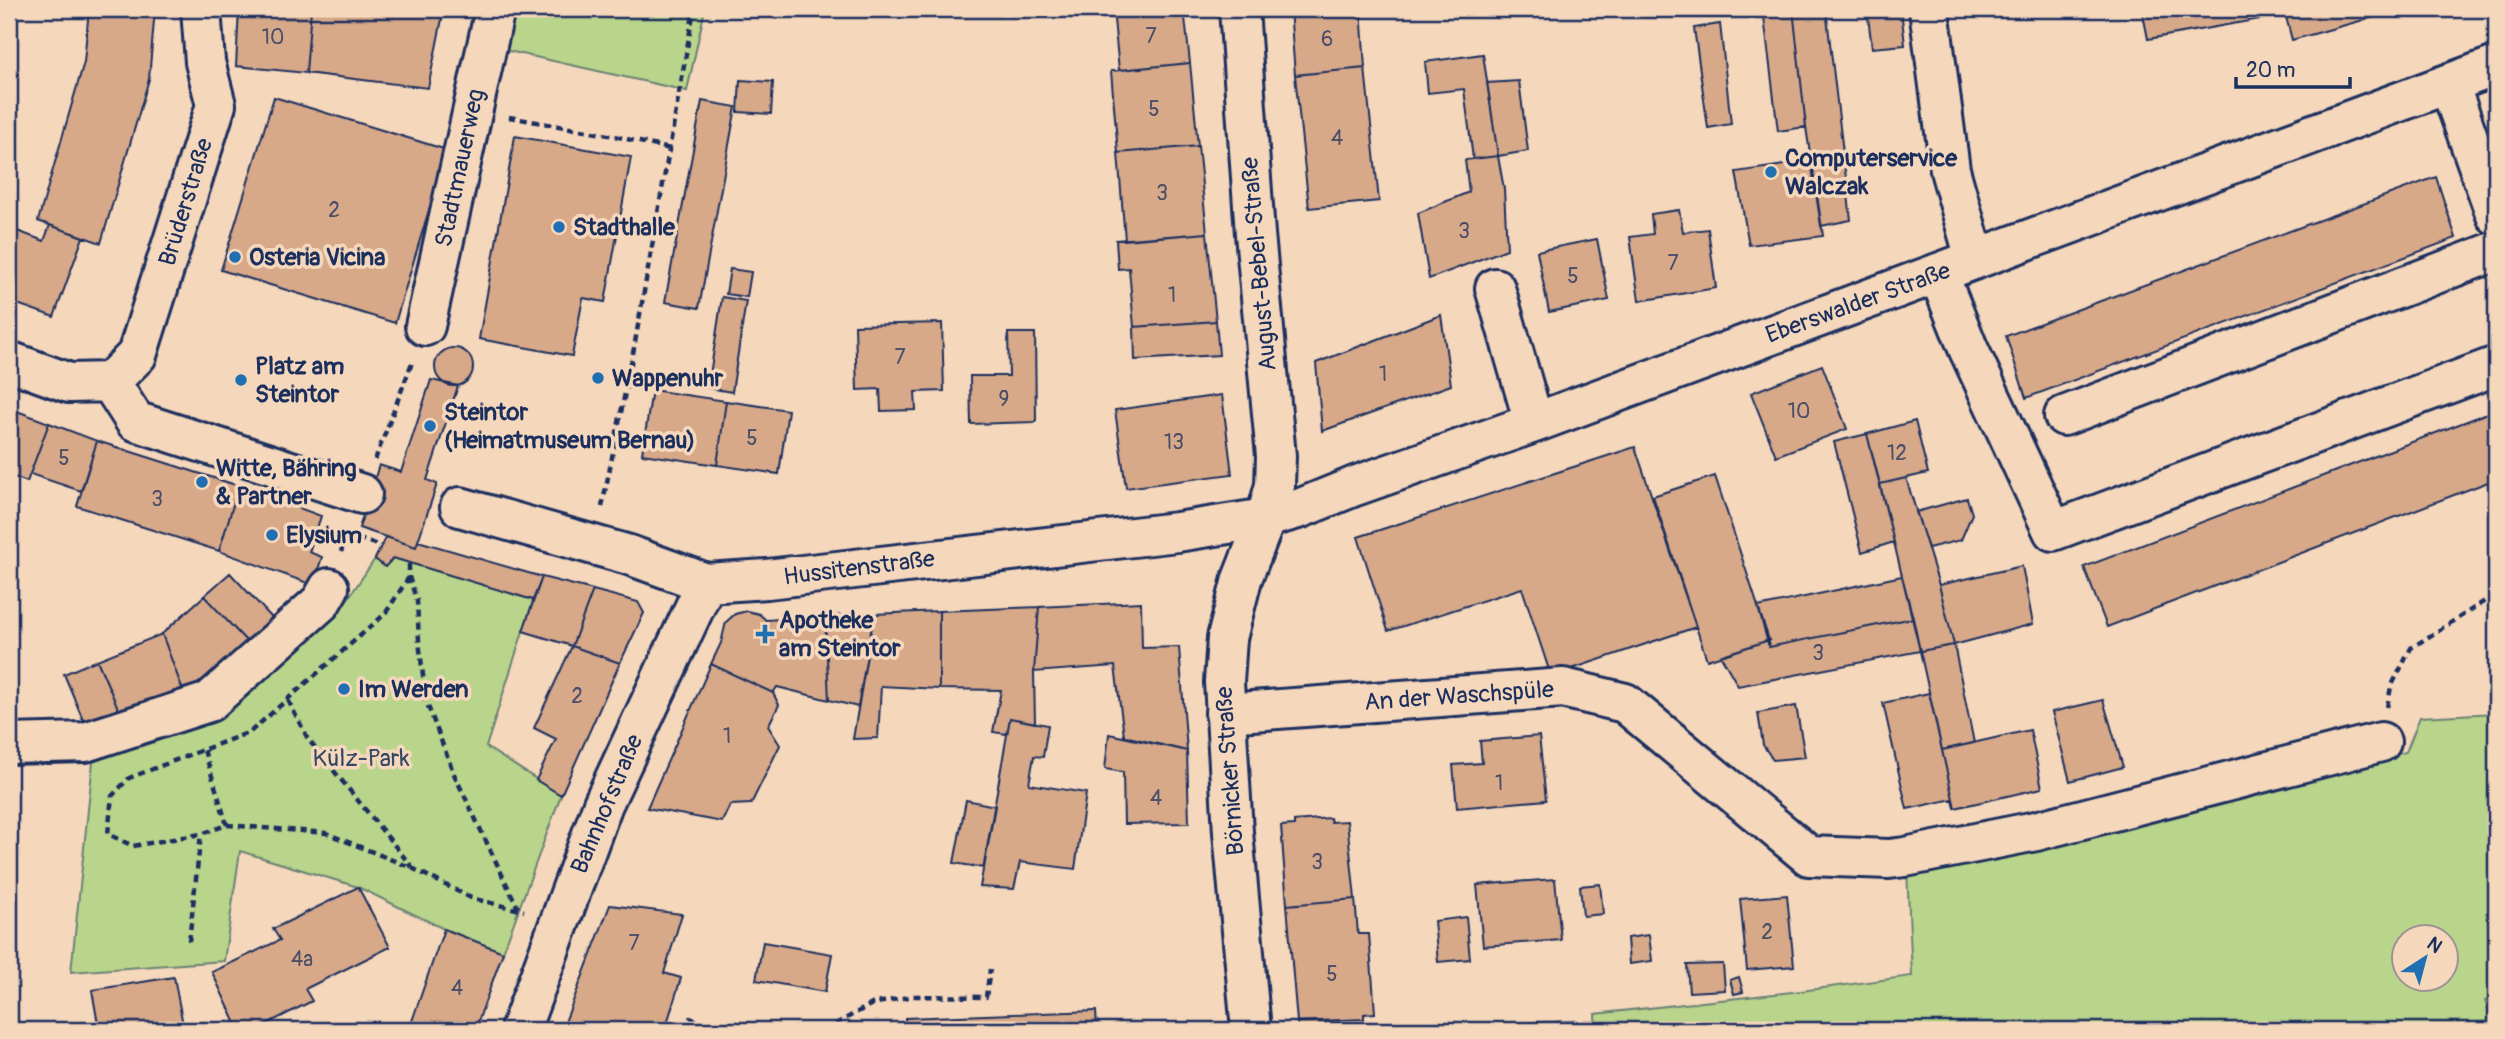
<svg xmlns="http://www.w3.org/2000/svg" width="2505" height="1039" font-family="Pangolin,sans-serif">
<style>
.green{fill:#b9d48b;stroke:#6a8274;stroke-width:2;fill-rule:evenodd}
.building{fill:#d7a989;stroke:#1b2f5e;stroke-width:2}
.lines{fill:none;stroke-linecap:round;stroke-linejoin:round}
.minor-casing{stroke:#1b2f5e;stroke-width:44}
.major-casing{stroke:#1b2f5e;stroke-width:44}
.path{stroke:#1b2f5e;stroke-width:4.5;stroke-dasharray:7 5;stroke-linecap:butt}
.minor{stroke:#f5d7bb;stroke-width:38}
.major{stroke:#f5d7bb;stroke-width:38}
.poi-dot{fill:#1f6fb2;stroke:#f5d7bb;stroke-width:2.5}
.labels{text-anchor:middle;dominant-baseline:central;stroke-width:7;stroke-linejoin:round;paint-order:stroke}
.number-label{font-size:21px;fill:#4a4e69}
.poi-label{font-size:24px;font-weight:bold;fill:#1b2f5e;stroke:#f5d7bb;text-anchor:start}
.street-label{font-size:24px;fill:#1b2f5e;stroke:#f5d7bb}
.park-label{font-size:24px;fill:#334865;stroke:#f5d7bb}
</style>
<rect width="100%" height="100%" fill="#f5d7bb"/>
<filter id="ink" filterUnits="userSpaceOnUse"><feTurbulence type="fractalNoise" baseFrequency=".0143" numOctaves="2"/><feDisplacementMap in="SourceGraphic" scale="14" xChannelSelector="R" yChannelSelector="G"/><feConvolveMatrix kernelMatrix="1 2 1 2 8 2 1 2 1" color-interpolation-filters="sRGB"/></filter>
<g filter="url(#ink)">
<path class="green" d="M512,9H705L687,91L504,50Z
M393,558L533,600L486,747L561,795L503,952L444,929L358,887L240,851L224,961L71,972L93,762L218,715L336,616L375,559L385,567Z
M2496,713V998L2485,1001L2496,1030H1596L1595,1014L1801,991L1912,976L1907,870L2406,752L2420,717ZM2404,937H2446V979H2404Z"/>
<path class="building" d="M89,9H155L149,79L101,243L38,221L84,62Z
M239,9H311L306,73L236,66Z
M311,9H444L428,88L306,73Z
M1113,9H1184L1190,63L1119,70Z
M1290,9H1361L1365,68L1295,75Z
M1763,9H1793L1806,127L1778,131Z
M1793,9H1826L1851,220L1821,226L1806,127Z
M1867,9H1901L1905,45L1872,48Z
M2142,9H2264L2266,18L2148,39Z
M2284,9H2372L2374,17L2292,40Z
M1720,24L1731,124L1708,128L1694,28Z
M1483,54L1498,156L1473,159L1464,89L1428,93L1425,62Z
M1190,63L1198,146L1118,153L1111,71Z
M1365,68L1379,201L1309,208L1295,75Z
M740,80L773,82L771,114L738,112Z
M1519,81L1528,151L1498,156L1487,83Z
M274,97L447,150L395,323L221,270Z
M702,101L736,107L699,308L665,302Z
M515,136L631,157L605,302L583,298L572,356L479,339Z
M1198,146L1207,233L1125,240L1118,153Z
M1498,156L1504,189L1507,249L1429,279L1418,213L1469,192L1465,160Z
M1812,161L1823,236L1749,245L1736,172Z
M2436,177L2456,238L2026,398L2006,336Z
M1679,210L1683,232L1708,229L1716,288L1639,301L1630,237L1653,234L1651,214Z
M50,225L83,237L54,317L9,301V228L44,241Z
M1207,233L1216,321L1134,327L1129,268L1118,269L1116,240Z
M1597,239L1609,300L1549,312L1537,251Z
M730,269L751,272L747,297L726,294Z
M722,297L746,301L732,392L708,388Z
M1441,315L1451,385L1322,431L1316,363Z
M1216,321L1219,355L1135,360L1134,327Z
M942,323L944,391L915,392L916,410L881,411L880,389L857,390L855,325Z
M1008,333H1035L1036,422L971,424L970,376H1009Z
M435 367a19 19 0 1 1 38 0a19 19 0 1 1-38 0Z
M1822,365L1847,429L1776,456L1751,393Z
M431,380L458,386L427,480L437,484L416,547L359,528L379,465L401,472Z
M652,390L726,401L717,465L642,454Z
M1222,395L1232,474L1126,488L1115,410Z
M726,401L788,410L779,474L717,465Z
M9,408L49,423L27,482L9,475Z
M2496,410V479L2107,627L2084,567Z
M1915,421L1928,473L1880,484L1867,434Z
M49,423L97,441L81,491L30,474Z
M1867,434L1894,542L1862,552L1834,442Z
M97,441L239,486L219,551L77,506Z
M1635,447L1696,627L1551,676L1522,588L1388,631L1358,537Z
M1715,476L1769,640L1707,660L1653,496Z
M1906,478L1939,585L1954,645L1920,651L1880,484Z
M239,486L321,516L309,552L322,557L313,585L219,551Z
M1967,498L1972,514L1961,540L1928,548L1916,512Z
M386,537L416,547L418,541L542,577L533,600L393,558L385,567L375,559Z
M2022,566L2033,624L1954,645L1939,585Z
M230,573L272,618L247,642L204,596Z
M1902,576L1913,618L1769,647L1758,607Z
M542,577L593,590L572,646L523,631Z
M593,590L638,602L644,613L620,663L572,646Z
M204,596L247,642L198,685L183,691L162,634Z
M1141,602L1142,648L1179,647L1187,751L1124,736L1115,666L1034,672L1039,607Z
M1039,607L1034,672L1035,723L1010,718L1007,734L993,732L1001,690L939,689V611Z
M747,611L759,614L766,620L825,616L829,700L777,687L773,693L711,664L721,643L726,622L735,614Z
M939,611V689L881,686L878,738L853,739L874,614Z
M874,614L858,707L829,700L825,616Z
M1913,618L1920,651L1738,686L1721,656L1769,640V647Z
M162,634L183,691L121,715L97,660Z
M1954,645L1974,743L1942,750L1920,651Z
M572,646L620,663L561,795L536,780L556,739L534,728Z
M97,660L121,715L87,729L64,674Z
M711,664L773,693L779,705L768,726L780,745L751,804L730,805L722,822L647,808Z
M1929,693L1953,799L1907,809L1883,703Z
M2103,700L2123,767L2070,781L2052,712Z
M1796,706L1805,757L1773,760L1763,745L1758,713Z
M1010,718L1048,725L1043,757L1034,756L1029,784L1086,793L1075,869L1020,862L1014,889L980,887Z
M2030,730L2042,788L1955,808L1942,750Z
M1109,734L1187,751L1189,823L1124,824L1123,772L1105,769Z
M1539,736L1546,800L1457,808L1453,765L1482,763L1480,741Z
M966,800L995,806L984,868L954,863Z
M1330,818L1331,822L1347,821L1355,899L1287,905L1281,826L1294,825V821Z
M1555,879L1561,940L1483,946L1477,885Z
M1600,884L1603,914L1583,916L1580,886Z
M358,887L390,947L305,989L312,1001L255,1030H239L212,972L280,940L273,929Z
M1787,895L1794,966L1747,970L1740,899Z
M1355,899L1358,934H1369L1375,1013L1364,1014V1019L1297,1022L1287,905Z
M610,905L682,914L664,973L681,978L665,1030H562Z
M1466,917L1470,959L1438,962L1434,921Z
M444,929L503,952L475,1030H429L411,1024Z
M1649,935L1652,961L1629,964L1627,938Z
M763,942L832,954L825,992L756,980Z
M1723,964L1725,990L1689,992L1687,965Z
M174,977L184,1030H99L92,990Z
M1739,977L1743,992L1734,994L1730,980Z
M1096,1011L1097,1030H905V1018Z
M1364,1019L1365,1030H1298L1297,1022Z
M1575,1021V1030H1507V1024Z"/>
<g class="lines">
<defs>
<path id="minor" d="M1929,9L1950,170L1975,259
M2449,84L2496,215
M1938,273L1968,348L2053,531L2496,366
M1495,288L1534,423
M425,326L495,9
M9,361L69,383L110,382
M110,382L137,355L216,105L205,62L201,9
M110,382L135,421L362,494
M2064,416L2496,251
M460,507L629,555L706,583L767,579L1177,532L1266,518L1301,508L1355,486L1534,423L2496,66
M1225,713L1563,688L1625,703L1809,856L1889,859L1905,857L2036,831L2381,742
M9,744L85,742L209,702L321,602L329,588
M520,1030L603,804L706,583"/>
<path id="major" d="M1239,9L1255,234L1276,456L1275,485L1266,518L1242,579L1227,638L1224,682L1233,832L1251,1030"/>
</defs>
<use href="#minor" class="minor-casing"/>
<use href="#major" class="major-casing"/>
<path class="path" d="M509,117L614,136L670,149
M375,460L413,360
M602,507L634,348L694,9
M346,535L381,546
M341,552L348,530
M409,564V577L417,601L419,641L426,701L454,774L518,908
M409,577L385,614L250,732L129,778L112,796L108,834L133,846L201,834L227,825L326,833L412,868L471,898L524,911
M288,700L308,739L412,867
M2387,707L2391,687L2411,648L2496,594
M204,750L227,825
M189,941L201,834
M689,1030L690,1018L724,1030
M825,1030L872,1004L913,996L986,997L990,969"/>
<use href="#minor" class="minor"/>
<use href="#major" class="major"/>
</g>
</g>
<g class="poi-dot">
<circle cx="1771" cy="172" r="7"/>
<circle cx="559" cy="227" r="7"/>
<circle cx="235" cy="257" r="7"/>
<circle cx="598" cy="378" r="7"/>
<circle cx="241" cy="380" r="7"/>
<circle cx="430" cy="426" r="7"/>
<circle cx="202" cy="482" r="7"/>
<circle cx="272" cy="535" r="7"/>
<path d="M761.5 623.5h7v7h7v7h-7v7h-7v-7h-7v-7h7z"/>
<circle cx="344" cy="689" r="7"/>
</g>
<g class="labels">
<g class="number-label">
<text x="1151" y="36">7</text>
<text x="273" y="37">10</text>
<text x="1327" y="39">6</text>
<text x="1154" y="109">5</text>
<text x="1337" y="138">4</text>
<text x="1162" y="193">3</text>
<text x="334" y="210">2</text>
<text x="1464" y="231">3</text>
<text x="1673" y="263">7</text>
<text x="1573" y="276">5</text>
<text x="1172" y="295">1</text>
<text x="900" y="357">7</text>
<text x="1383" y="374">1</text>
<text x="1004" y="399">9</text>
<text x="1799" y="411">10</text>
<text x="752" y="438">5</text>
<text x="1174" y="442">13</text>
<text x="1897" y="453">12</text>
<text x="64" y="458">5</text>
<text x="157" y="499">3</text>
<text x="1818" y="653">3</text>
<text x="577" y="696">2</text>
<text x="727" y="736">1</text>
<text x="1499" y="783">1</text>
<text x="1156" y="798">4</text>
<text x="1317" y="862">3</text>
<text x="1767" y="932">2</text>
<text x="634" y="943">7</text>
<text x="302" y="959">4a</text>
<text x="1332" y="974">5</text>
<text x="457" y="988">4</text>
</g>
<g class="poi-label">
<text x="1785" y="158">Computerservice<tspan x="1785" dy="28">Walczak</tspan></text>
<text x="573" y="227">Stadthalle</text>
<text x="249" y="257">Osteria Vicina</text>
<text x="255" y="366">Platz am<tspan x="255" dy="28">Steintor</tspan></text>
<text x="612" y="378">Wappenuhr</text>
<text x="444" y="412">Steintor<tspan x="444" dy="28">(Heimatmuseum Bernau)</tspan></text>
<text x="216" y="468">Witte, Bähring<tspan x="216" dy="28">&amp; Partner</tspan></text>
<text x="286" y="535">Elysium</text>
<text x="779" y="620">Apotheke<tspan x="779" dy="28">am Steintor</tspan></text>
<text x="358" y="689">Im Werden</text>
</g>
<g class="street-label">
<text transform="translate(460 168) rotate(-78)">Stadtmauerweg</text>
<text transform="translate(186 202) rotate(-73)">Brüderstraße</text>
<text transform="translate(1259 264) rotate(-95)">August-Bebel-Straße</text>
<text transform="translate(1858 303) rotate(-20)">Eberswalder Straße</text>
<text transform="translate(859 568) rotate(-7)">Hussitenstraße</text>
<text transform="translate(1459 696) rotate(-4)">An der Waschspüle</text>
<text transform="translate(1230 771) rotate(-94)">Börnicker Straße</text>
<text transform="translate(607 804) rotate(-67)">Bahnhofstraße</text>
</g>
<g class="park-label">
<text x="361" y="758">Külz-Park</text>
</g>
</g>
<rect width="2505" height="1039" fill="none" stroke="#f5d7bb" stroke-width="35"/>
<rect x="18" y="18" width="2470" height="1004" fill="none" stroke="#1b2f5e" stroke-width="2.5" filter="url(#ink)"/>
<g transform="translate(2425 958) rotate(36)"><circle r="33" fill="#f5d7bb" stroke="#9e9496" stroke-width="2"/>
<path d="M0-5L12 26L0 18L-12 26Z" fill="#1f6fb2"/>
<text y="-10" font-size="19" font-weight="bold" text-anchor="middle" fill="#1b2f5e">N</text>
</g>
<path d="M2236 77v10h114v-10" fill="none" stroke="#1b2f5e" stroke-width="3.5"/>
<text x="2246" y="77" font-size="21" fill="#1b2f5e" stroke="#f5d7bb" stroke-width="5" paint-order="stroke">20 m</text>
</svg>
